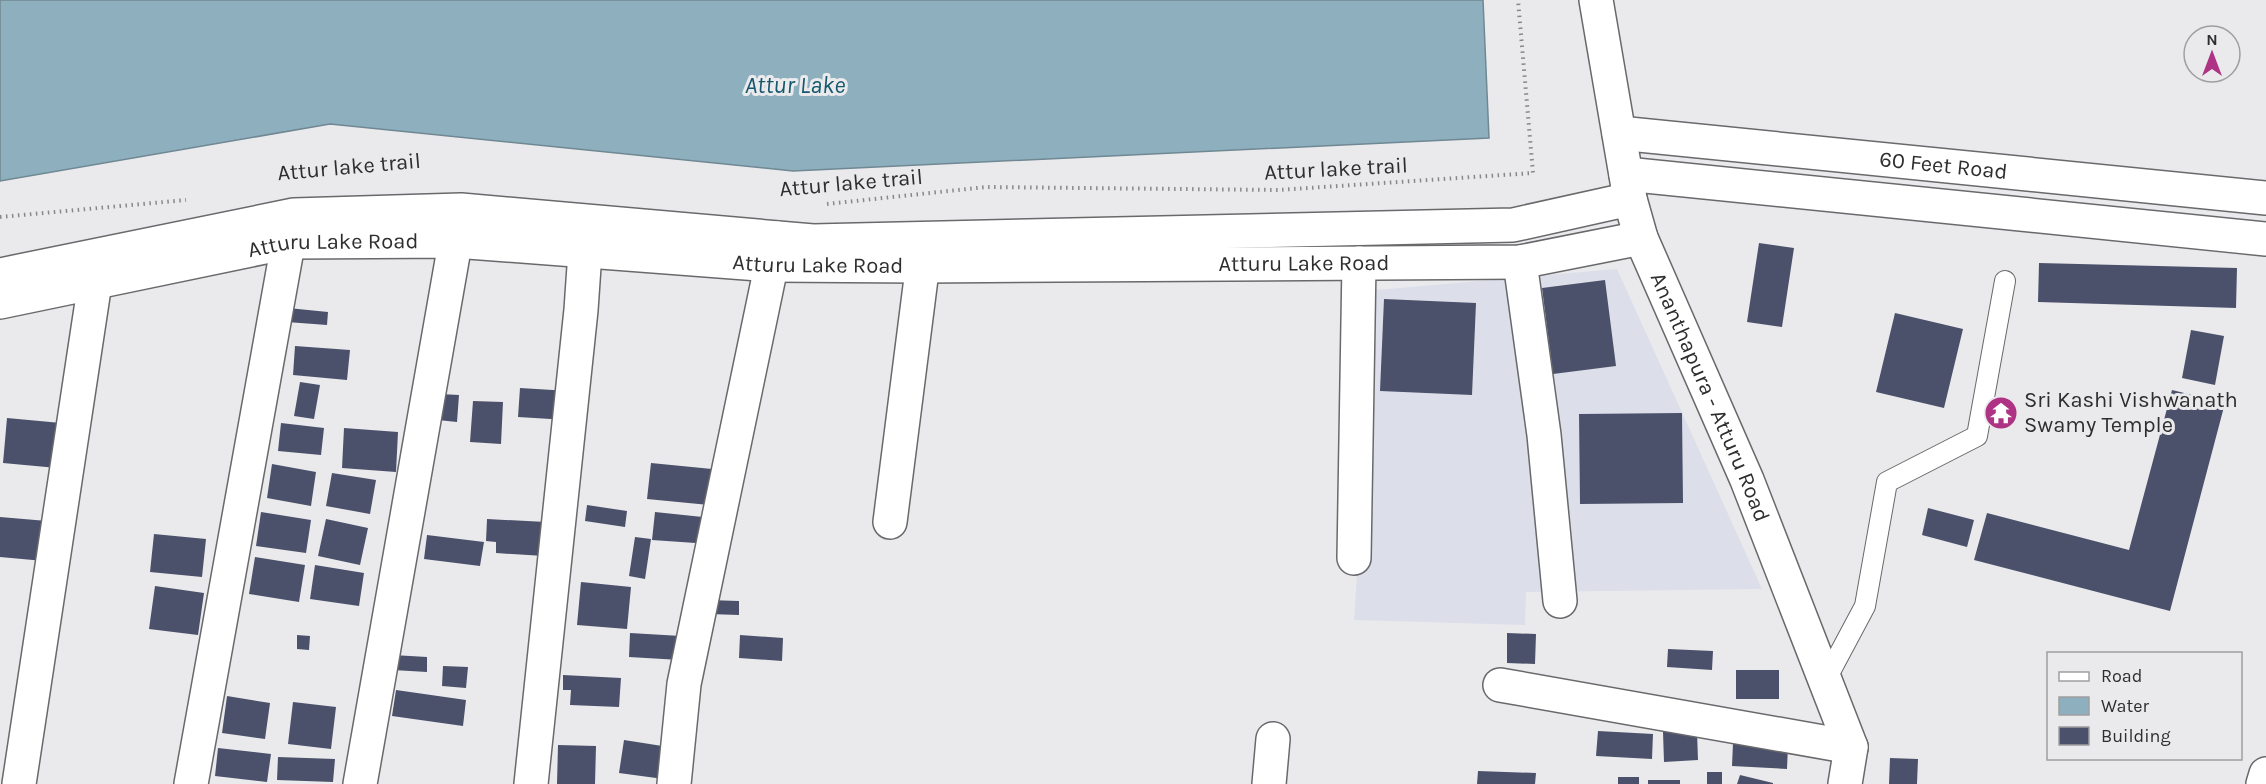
<svg xmlns="http://www.w3.org/2000/svg" width="2266" height="784" font-family="Karla,sans-serif">
<style>
.built{fill:#dcdfe9}
.water{fill:#8dafbe;stroke:#708893;stroke-width:1.5}
.building{fill:#4b516a}
.lines{fill:none;stroke-linecap:round;stroke-linejoin:round}
.service-casing{stroke:#68696b;stroke-width:22}
.minor-casing{stroke:#68696b;stroke-width:36}
.tertiary-casing{stroke:#68696b;stroke-width:36}
.path{stroke:#88888a;stroke-width:4;stroke-dasharray:1.5 4.5;stroke-linecap:butt}
.service{stroke:#fff;stroke-width:20}
.minor{stroke:#fff;stroke-width:33}
.tertiary{stroke:#fff;stroke-width:33}
.labels{text-anchor:middle;dominant-baseline:central;stroke-width:6;stroke-linejoin:round;paint-order:stroke}
.street-label{font-size:22px;fill:#2e2e2f;stroke:#eaeaed}
.poi-label{font-size:22px;fill:#2e2e2f;stroke:#eaeaed;text-anchor:start}
.water-label{font-size:24px;font-style:italic;fill:#15576d;stroke:#eaeaed}
</style>
<rect width="100%" height="100%" fill="#eaeaed"/>
<path class="built" d="M1617,269L1762,589L1526,592L1525,625L1354,620L1376,290Z"/>
<path class="water" d="M0,0H1483L1489,138L793,171L330,124L0,181Z"/>
<path class="building" d="M1759,243L1794,248L1782,327L1747,322Z
M2039,263L2237,268L2236,308L2038,302Z
M1605,280L1616,366L1553,374L1542,288Z
M1384,299L1476,303L1472,395L1380,391Z
M288,308L328,312L327,325L287,322Z
M1895,313L1963,329L1944,408L1876,392Z
M2191,330L2224,336L2215,385L2182,378Z
M295,346L350,350L347,380L293,375Z
M300,382L320,385L314,419L294,416Z
M520,388L569,391L567,420L518,417Z
M2172,390L2225,403L2170,611L1974,560L1987,513L2129,550Z
M440,394L459,395L457,422L438,420Z
M473,401L503,402L501,444L470,442Z
M1682,413L1683,503L1580,504L1579,414Z
M7,418L61,423L57,468L3,463Z
M281,423L324,428L321,455L278,451Z
M344,428L398,432L396,472L342,468Z
M651,463L712,469L709,505L647,499Z
M272,464L316,472L311,506L267,498Z
M332,473L376,480L370,514L326,506Z
M587,505L627,511L625,527L585,521Z
M1928,508L1974,520L1967,547L1922,535Z
M261,512L311,520L306,553L256,546Z
M655,512L712,518L710,544L652,540Z
M0,517L47,521L44,561L0,557Z
M326,519L368,528L360,565L318,556Z
M487,519L546,522L544,556L496,553V542L486,541Z
M154,534L206,539L202,577L150,572Z
M427,535L484,542L480,566L424,559Z
M635,537L651,539L645,579L629,576Z
M255,557L305,565L299,602L249,594Z
M315,565L364,573L359,606L310,599Z
M581,582L631,587L627,629L577,625Z
M155,586L204,593L198,635L149,629Z
M708,600L739,601V615L708,614Z
M630,633L681,636L680,660L629,657Z
M1507,633L1536,634L1535,664L1507,663Z
M297,635L310,636L309,650L297,649Z
M740,635L783,638L782,661L739,658Z
M1668,649L1713,651L1712,670L1667,667Z
M393,655L427,657V672L393,670Z
M443,666L468,667L466,688L442,686Z
M1736,670H1779V699H1736Z
M563,675L621,678L619,707L570,705L571,690H563Z
M396,690L466,700L463,726L392,716Z
M227,696L270,703L265,739L222,733Z
M293,702L336,707L331,749L288,744Z
M1598,731L1653,734L1652,759L1596,756Z
M1697,731L1698,760L1664,762L1663,732Z
M624,740L675,748L671,780L619,773Z
M1733,743L1788,745L1787,769L1732,766Z
M558,745L596,746L595,784H557Z
M218,748L271,754L267,782L215,776Z
M278,757L335,759L333,782L277,780Z
M1890,758L1918,759L1917,784H1889Z
M1478,771L1536,773L1535,784H1477Z
M1707,772H1722V784H1707Z
M1740,775L1773,783V784H1737Z
M1618,777H1639V784H1618Z
M1648,780H1680V784H1648Z"/>
<g class="lines">
<defs>
<path id="service" d="M1825,681L1865,606L1887,482L1977,436L2005,281"/>
<path id="minor" d="M1520,262L1544,435L1560,601
M890,522L926,239
M1354,558L1359,263
M1500,685L1851,747
M19,784L99,256
M191,784L293,216
M360,784L460,215
M531,784L581,310L587,223
M674,784L684,684L777,238
M1269,784L1273,739
M2263,784L2266,774"/>
<g id="tertiary">
<path id="s1" d="M1596,0L1630,199L1641,238L1747,480L1851,747L1845,784"/>
<path id="s2" d="M1619,133L2266,198"/>
<path d="M1626,174L2266,239"/>
<path d="M0,275L294,215L461,210L813,241L1513,225L1630,199"/>
<path id="s3" d="M0,302L289,242L455,241L771,265L922,266L1520,262L1641,238"/>
</g>
</defs>
<use href="#service" class="service-casing"/>
<use href="#minor" class="minor-casing"/>
<use href="#tertiary" class="tertiary-casing"/>
<path class="path" d="M827,204L986,187L1278,190L1533,173L1518,0
M0,217L186,200"/>
<use href="#service" class="service"/>
<use href="#minor" class="minor"/>
<use href="#tertiary" class="tertiary"/>
</g>
<defs>
<symbol id="temple-disc" viewBox="-11 -11 22 22"><circle r="9.5" fill="#af3384" stroke="#eaeaed"/><path d="M0-6L5-2H3V0L6.5 2.5H4V6H1.5V3h-3V6H-4V2.5H-6.5L-3 0V-2H-5Z" fill="#fff"/></symbol>
</defs>
<g fill-rule="evenodd">
<use href="#temple-disc" x="1982" y="394" width="38" height="38"/>
</g>
<g class="labels">
<g class="street-label">
<text stroke="none"><textPath href="#s2" startOffset="326">60 Feet Road</textPath></text>
<text transform="translate(349 167) rotate(-5)">Attur lake trail</text>
<text transform="translate(1336 169) rotate(-3)">Attur lake trail</text>
<text transform="translate(851 183) rotate(-5)">Attur lake trail</text>
<text stroke="none"><textPath href="#s3" startOffset="339">Atturu Lake Road</textPath></text>
<text stroke="none"><textPath href="#s3" startOffset="825">Atturu Lake Road</textPath></text>
<text stroke="none"><textPath href="#s3" startOffset="1311">Atturu Lake Road</textPath></text>
<text stroke="none"><textPath href="#s1" startOffset="416">Ananthapura - Atturu Road</textPath></text>
</g>
<g class="poi-label">
<text x="2024" y="400">Sri Kashi Vishwanath<tspan x="2024" dy="25">Swamy Temple</tspan></text>
</g>
<g class="water-label">
<text x="795" y="85">Attur Lake</text>
</g>
</g>
<rect x="2047" y="652" width="195" height="108" fill="#eaeaed" stroke="#9f9fa1" stroke-width="1.5"/>
<rect x="2059" y="672" width="30" height="9" fill="#ffffff" stroke="#9f9fa1" stroke-width="1.5"/>
<text x="2101" y="682" font-size="18" fill="#2e2e2f">Road</text>
<rect x="2059" y="697" width="30" height="18" fill="#8dafbe" stroke="#9f9fa1" stroke-width="1.5"/>
<text x="2101" y="712" font-size="18" fill="#2e2e2f">Water</text>
<rect x="2059" y="727" width="30" height="18" fill="#4b516a" stroke="#9f9fa1" stroke-width="1.5"/>
<text x="2101" y="742" font-size="18" fill="#2e2e2f">Building</text>
<g transform="translate(2212 54)"><circle r="28" fill="#eaeaed" stroke="#9f9fa1" stroke-width="1.5"/>
<path d="M0-4.5L10 22L0 15L-10 22Z" fill="#af3384"/>
<text y="-9" font-size="16" font-weight="bold" text-anchor="middle" fill="#2e2e2f">N</text>
</g>
</svg>
